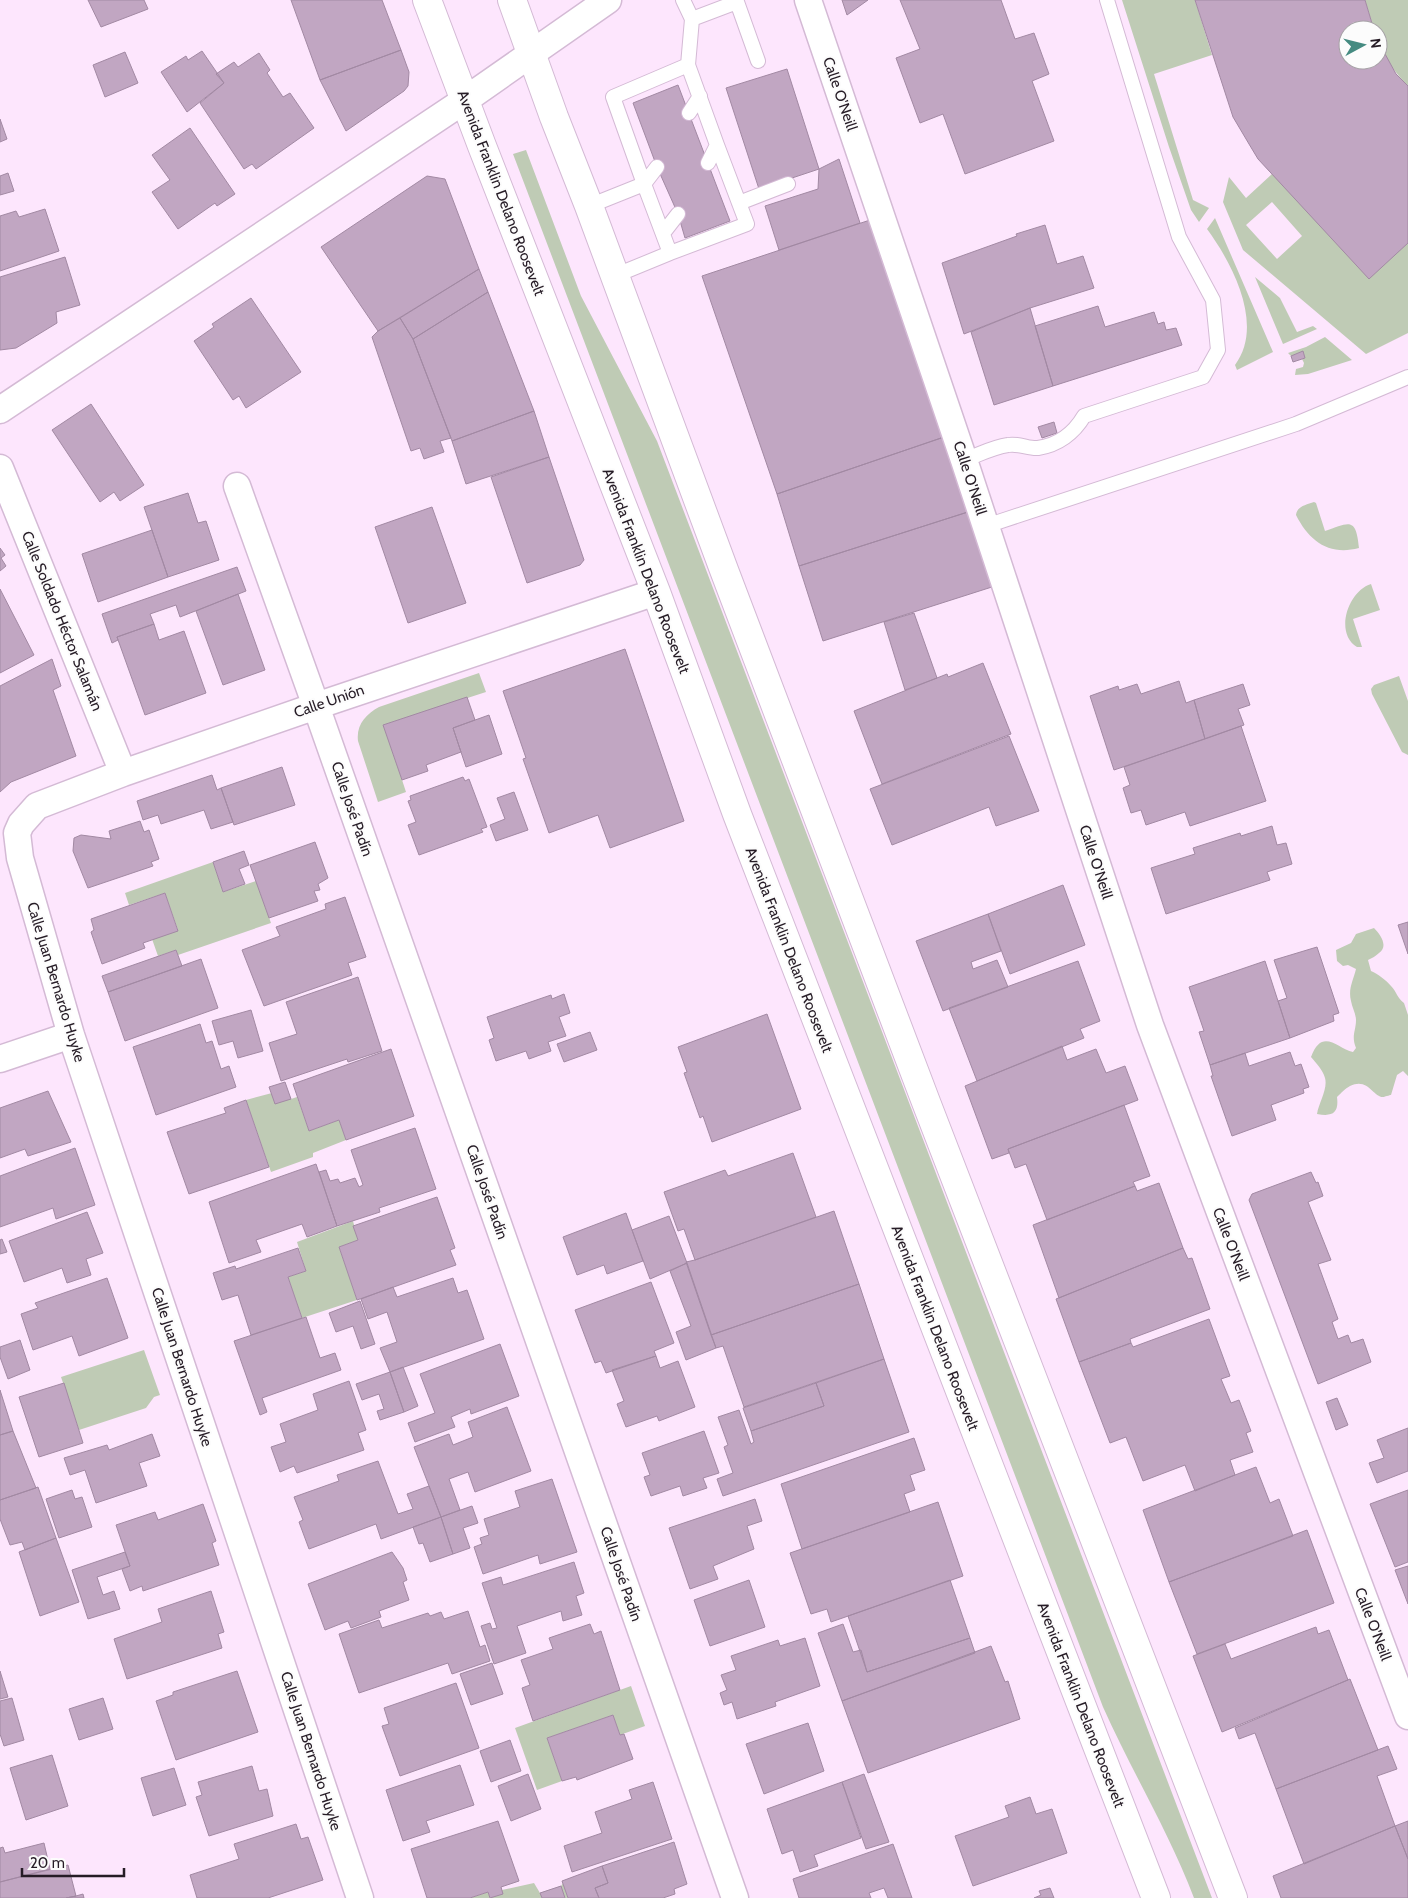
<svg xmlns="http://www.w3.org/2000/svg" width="1408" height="1898" font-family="Cabin,sans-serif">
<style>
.green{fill:#bfcbb5;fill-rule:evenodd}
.building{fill:#c1a6c2;stroke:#a289a3}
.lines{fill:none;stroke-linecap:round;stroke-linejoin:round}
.lane-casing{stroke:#d4bad5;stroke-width:16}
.street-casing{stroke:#d4bad5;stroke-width:29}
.secondary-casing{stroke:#d4bad5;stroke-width:30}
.lane{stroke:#fff;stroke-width:14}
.street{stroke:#fff;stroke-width:26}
.secondary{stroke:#fff;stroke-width:28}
.labels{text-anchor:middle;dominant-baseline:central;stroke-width:4;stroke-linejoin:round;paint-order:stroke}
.street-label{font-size:15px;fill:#261c26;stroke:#fcfcfc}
</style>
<rect width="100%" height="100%" fill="#fde6fd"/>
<path class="green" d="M1122,0H1195L1212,55L1154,74L1193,200L1209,208L1199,222L1191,210L1169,147Z
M1365,0H1408V86C1394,71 1378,52 1378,30H1374Z
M526,150L581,296L657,441L1212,1898H1194C1169,1832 1132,1772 1103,1707L513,154Z
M1272,174L1408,243V333L1366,354L1243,250L1223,202L1229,177L1246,198ZM1272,202L1302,236L1277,259L1246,225Z
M1215,218L1273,352L1237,370L1235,365C1265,325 1232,263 1207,229Z
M1255,277L1280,298L1297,332L1313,326L1317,329L1283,344Z
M1325,337L1352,360L1308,374L1295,375L1296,369L1303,367L1304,363L1302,359L1305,358L1303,352L1291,356L1288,353L1306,347Z
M1314,502L1316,503L1325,531C1349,523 1356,516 1359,548C1329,556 1309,541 1296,515C1297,506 1306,505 1314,502Z
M1371,584L1380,610L1353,619L1362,647H1357C1334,633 1348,591 1371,584Z
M479,673L486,692L384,725L406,792L378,802L358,741C356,725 366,714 379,707Z
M1399,676L1408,701V755L1402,752L1372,694L1371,689L1374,685Z
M213,862L223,892L256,881L271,923L178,955L176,950L158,956L152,939L178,930L165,893L129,905L125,893Z
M1374,928C1380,934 1389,946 1379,953C1376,956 1372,958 1368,960L1371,971C1378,974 1386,980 1391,986C1397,992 1397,998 1404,1003L1408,1015V1076L1403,1071L1397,1075L1391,1095C1390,1095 1384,1097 1383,1097C1373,1097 1368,1077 1350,1086C1346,1088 1341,1093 1337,1097C1339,1113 1333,1117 1317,1114C1319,1102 1328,1089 1325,1078C1323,1070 1316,1063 1311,1057C1322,1027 1337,1048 1353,1052L1356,1048C1351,1036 1356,1031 1356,1020C1356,1014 1352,1007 1351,1001C1348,989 1353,981 1356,969L1348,965L1343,966L1337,961L1336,950L1351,943L1356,934Z
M272,1093L291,1099L297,1097L309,1131L339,1120L346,1140L313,1153V1157L271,1172L246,1100Z
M353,1221L358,1240L339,1247L357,1300L302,1318L288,1277L306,1271L297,1242Z
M144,1350L160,1395L154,1397L146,1408L79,1430L61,1377Z
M631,1686L645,1726L620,1735L613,1715L547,1738L562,1781L537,1790L515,1728Z
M534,1883L540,1893L561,1886L563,1883L568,1898H470L488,1892L490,1898L502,1890Z"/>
<path class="building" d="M88,0H144L148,9L101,27Z
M291,0H382L401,50L320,80Z
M842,0H868L847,15Z
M900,0H1001L1015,39L1034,33L1049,74L1032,81L1054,141L965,174L943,114L920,123L896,58L920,49Z
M1195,0H1365L1374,30H1348V60H1378V41L1396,74L1408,86V243L1369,279L1258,159L1249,144L1233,117Z
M401,50L409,72L408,86L404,91L346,131L320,80Z
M202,51L224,83L187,112L161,72L186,56L188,60Z
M125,52L138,83L105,97L93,65Z
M259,53L270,70L267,73L283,97L290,93L314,128L256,169L252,164L244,169L200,103L224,83L216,74L234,62L238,67Z
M787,69L819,169L759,189L726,88Z
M678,85L730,221L685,238L678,214L657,167L633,103Z
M0,119L7,139L0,142Z
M190,128L235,194L217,206L215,203L178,229L152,192L170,180L152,155Z
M839,159L860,223L779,250L765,206L818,189L819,169Z
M8,173L14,191L0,195V176Z
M427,176L445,179L479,269L378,331L321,247Z
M45,209L59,251L0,271V216L16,211L19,217Z
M876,218L947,436L777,494L702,276Z
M1045,225L1057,264L1083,256L1094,288L1030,308L964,334L942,263L1017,236L1016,234Z
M65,257L80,305L56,312L57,323L16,348L0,350V277Z
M479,269L488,292L413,339L400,318Z
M488,292L534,411L452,441L413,339Z
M251,298L301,372L246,408L239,396L233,400L194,341L214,327L212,324Z
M1098,306L1105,327L1154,312L1158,324L1164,322L1166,330L1176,328L1182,345L1053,386L1035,326Z
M1030,308L1053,386L994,405L971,332Z
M400,318L413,339L451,438L440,441L444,452L424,459L420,448L411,451L372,337L378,331Z
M1303,351L1305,358L1293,362L1291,356Z
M91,404L144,485L120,501L114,492L100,502L52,430Z
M534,411L549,457L466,484L452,441Z
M1054,422L1057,433L1042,438L1038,427Z
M947,436L971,511L799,566L777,494Z
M549,457L584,560L580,565L527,583L491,477Z
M188,493L198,523L206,521L219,560L168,577L144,507Z
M432,507L466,603L408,623L375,527Z
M971,511L995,586L823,641L799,566Z
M152,530L168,577L98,602L82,554Z
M0,548L5,555L1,558L6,566L0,571Z
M237,567L246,591L180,617L176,605L150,614L154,624L117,637L118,640L112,643L102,614Z
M0,589L34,655L0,673Z
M238,594L265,670L223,685L196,611Z
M914,613L937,678L905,690L884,622Z
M154,624L159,640L184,631L206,693L145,715L117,637Z
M625,649L684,821L610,848L598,815L549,833L523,759L526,758L503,691Z
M52,659L61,686L53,690L76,756L11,782L0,792V686Z
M983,663L1011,734L882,784L854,711L947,674L948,677Z
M1179,681L1186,703L1194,700L1205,739L1114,770L1090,696L1118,686L1119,690L1137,684L1141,694Z
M1243,684L1250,705L1238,709L1244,725L1205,739L1194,700Z
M467,697L475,720L453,728L461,752L426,765L428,771L402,780L383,725Z
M489,715L502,754L466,767L453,728Z
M1241,726L1266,801L1190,826L1185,812L1146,825L1141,810L1131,813L1123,788L1130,785L1124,767Z
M1009,736L1039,811L996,826L989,807L892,845L870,789Z
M282,767L295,805L234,825L221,788Z
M212,775L217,790L221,788L233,822L211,829L204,810L161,824L158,815L143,820L137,801Z
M463,777L465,781L469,779L487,827L481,829L483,832L419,855L408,825L416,822L408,801L411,800L410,796Z
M514,792L528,830L496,841L490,825L505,819L497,798Z
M140,821L144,832L149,830L159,859L151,862L153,866L88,888L73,851L74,838L81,835L111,839L109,831Z
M1272,826L1277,845L1286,843L1292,864L1267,872L1270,880L1166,914L1151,868L1195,854L1193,848L1240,833L1241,836Z
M315,842L328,878L318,884L320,890L314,891L318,901L269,918L250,865Z
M244,851L249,865L239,869L245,884L223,892L213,862Z
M1063,885L1085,945L1010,974L988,914Z
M165,893L178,931L143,943L145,948L102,964L91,932L94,930L91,919Z
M345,897L366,957L348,963L352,975L264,1006L242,950L280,936L276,927L326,909L325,904Z
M988,914L1001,951L971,962L973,969L997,960L1008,987L943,1011L916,941Z
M1408,922V954L1398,925Z
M1317,947L1339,1013L1333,1015L1334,1021L1290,1038L1278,1001L1287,998L1274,960Z
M176,950L182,966L108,992L102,976Z
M201,959L218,1008L125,1041L108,992Z
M1078,961L1100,1021L1080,1029L1084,1038L977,1081L949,1008Z
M1265,961L1290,1038L1210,1065L1199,1032L1204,1031L1189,987Z
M358,977L382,1051L348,1062L347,1059L281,1081L269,1043L297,1034L286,1002Z
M564,994L570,1013L559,1017L566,1036L548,1042L551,1051L529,1059L526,1051L496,1061L489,1040L494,1038L487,1017L551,995L552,999Z
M251,1010L263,1051L238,1058L233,1041L219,1045L212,1021Z
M767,1014L801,1109L712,1142L703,1116L700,1118L684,1073L687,1072L678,1047Z
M200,1024L206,1043L212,1041L221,1069L229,1066L236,1087L156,1115L133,1047Z
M590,1032L597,1050L564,1062L557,1044Z
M1062,1046L1067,1060L1096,1049L1106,1073L1125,1066L1138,1100L1008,1149L1009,1153L992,1159L965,1086Z
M391,1049L414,1116L346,1140L339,1120L309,1131L293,1084Z
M1290,1052L1295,1066L1301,1064L1309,1087L1303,1089L1304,1093L1271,1105L1276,1120L1232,1136L1211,1076H1213L1210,1065L1245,1053L1249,1066Z
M285,1082L291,1099L275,1104L269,1087Z
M48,1091L71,1142L28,1156L25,1149L0,1158V1108Z
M246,1100L269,1167L189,1194L167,1132L226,1113L224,1108Z
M1124,1105L1150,1176L1133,1182L1135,1186L1047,1220L1026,1164L1015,1168L1008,1149Z
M415,1128L436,1189L379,1208L380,1212L337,1226L319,1172L326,1170L330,1181L338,1179L340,1183L355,1178L359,1187L363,1185L351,1150Z
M75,1148L95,1205L56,1219L53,1208L0,1227V1176Z
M793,1153L816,1217L695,1260L684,1229L678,1231L664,1192L725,1170L728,1176Z
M316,1164L337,1226L307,1237L302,1224L256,1240L261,1252L229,1263L209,1202Z
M1311,1172L1316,1183L1318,1182L1323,1196L1308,1202L1331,1260L1318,1264L1338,1319L1332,1322L1338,1339L1348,1335L1351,1343L1363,1339L1371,1362L1318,1384L1249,1200L1252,1194Z
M1159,1183L1183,1248L1059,1298L1033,1225L1135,1186L1137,1191Z
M437,1197L455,1248L450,1250L456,1265L357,1300L339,1247L358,1240L353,1226Z
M834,1211L859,1284L711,1335L686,1262L695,1260Z
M87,1212L103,1253L86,1259L91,1275L67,1283L62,1268L24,1282L9,1241Z
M626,1213L643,1261L607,1274L604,1265L577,1275L563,1237Z
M669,1216L687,1263L650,1279L632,1230Z
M2,1239L7,1252L0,1254V1240Z
M298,1248L306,1271L288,1277L302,1318L251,1335L238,1295L222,1300L213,1273L235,1266L236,1269Z
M1183,1248L1188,1259L1192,1258L1210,1309L1130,1339L1131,1343L1079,1362L1056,1299Z
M687,1263L716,1348L686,1360L676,1332L691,1326L670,1271Z
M107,1278L128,1338L79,1356L72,1336L33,1350L21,1314L38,1308L35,1303Z
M453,1278L458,1293L467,1290L484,1339L390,1372L380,1348L397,1342L387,1312L368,1319L361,1299L393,1287L397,1297Z
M651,1282L674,1343L654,1351L656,1356L606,1373L601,1361L595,1363L575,1310Z
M859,1284L884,1359L744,1407L723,1346L716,1348L711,1335Z
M360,1301L375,1344L361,1349L353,1326L336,1332L329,1313Z
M306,1317L320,1358L335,1353L341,1370L262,1398L267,1412L260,1415L234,1341Z
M1209,1319L1230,1376L1221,1379L1231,1403L1239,1400L1251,1431L1246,1433L1253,1452L1230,1460L1235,1475L1195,1491L1185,1465L1143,1481L1126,1437L1110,1443L1079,1362L1131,1343L1133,1347Z
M20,1340L30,1370L8,1379L0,1357V1347Z
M500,1344L519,1396L471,1414L470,1409L451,1417L455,1427L415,1442L408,1423L435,1413L420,1374Z
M656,1356L660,1368L678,1361L695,1407L659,1421L657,1416L626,1427L617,1404L624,1401L612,1370Z
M884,1359L909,1432L723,1496L717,1479L733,1473L724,1447L728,1445L718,1417L739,1410L751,1444L754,1442L751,1431L824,1406L816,1383Z
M403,1367L418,1406L404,1412L390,1372Z
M390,1372L404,1412L380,1420L377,1411L384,1409L379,1394L362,1400L356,1384Z
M349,1381L366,1430L358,1433L364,1450L297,1473L294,1466L280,1472L271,1447L286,1442L280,1424L318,1410L313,1394Z
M64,1383L83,1443L39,1457L19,1397Z
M816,1383L824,1406L751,1431L743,1408Z
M0,1390L13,1431L0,1435Z
M1337,1398L1348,1425L1336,1430L1326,1402Z
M507,1407L531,1471L475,1492L468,1472L449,1479L460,1510L441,1517L414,1447L449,1434L453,1445L473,1437L468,1422Z
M1408,1428V1471L1377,1483L1369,1463L1384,1458L1377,1440Z
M13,1431L36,1488L0,1500V1435Z
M704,1431L719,1473L703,1478L707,1488L683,1496L680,1486L651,1496L644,1477L650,1475L642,1453Z
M152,1434L160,1456L139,1463L147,1486L96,1503L85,1470L70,1475L64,1458L107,1445L109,1450Z
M914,1438L925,1470L910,1475L915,1490L904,1494L910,1512L802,1549L781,1484Z
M378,1461L398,1514L413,1509L407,1494L429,1486L441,1517L381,1539L376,1524L309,1549L299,1522L303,1520L294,1497L339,1481L337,1475Z
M1256,1467L1270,1503L1279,1499L1293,1536L1169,1582L1143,1510Z
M552,1479L577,1552L540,1564L538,1555L483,1574L474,1547L482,1544L480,1538L489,1535L484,1519L520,1507L515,1491Z
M38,1487L56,1538L25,1550L22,1542L10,1545L0,1519V1500Z
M72,1490L75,1499L82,1497L92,1527L59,1538L46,1499Z
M1408,1490V1562L1395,1567L1370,1504Z
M755,1499L762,1521L747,1526L754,1549L713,1566L718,1579L690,1589L669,1528Z
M938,1502L963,1576L831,1622L827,1609L811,1614L790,1553Z
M203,1504L216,1541L212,1543L219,1565L143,1591L142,1586L130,1591L122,1569L130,1566L116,1525L155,1512L158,1520Z
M472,1506L478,1523L463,1528L470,1548L453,1554L441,1517Z
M441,1517L453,1554L430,1562L423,1543L419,1544L413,1527Z
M1307,1530L1334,1603L1197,1654L1169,1582Z
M56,1538L79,1602L40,1616L19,1552Z
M125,1552L130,1566L97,1577L103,1595L114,1591L120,1609L88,1619L72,1570Z
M392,1552L403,1568L407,1580L403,1582L409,1600L379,1611L381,1617L351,1628L348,1621L325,1630L308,1584Z
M574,1562L584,1593L576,1596L582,1615L563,1621L561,1611L517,1626L526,1653L494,1664L481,1626L490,1623L492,1629L497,1628L482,1583L501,1577L503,1585Z
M1408,1566V1604L1395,1570Z
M749,1580L765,1627L710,1646L694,1600Z
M950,1580L970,1638L867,1672L848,1616Z
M211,1591L224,1632L218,1634L222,1648L127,1679L114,1639L162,1622L158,1609Z
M468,1611L480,1647L485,1645L490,1661L452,1674L448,1663L359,1693L339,1634L379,1620L382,1628L428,1613L430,1616L441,1612L444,1619Z
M590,1624L594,1634L601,1631L620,1690L533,1721L522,1688L530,1685L521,1660L553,1649L549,1638Z
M843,1624L853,1652L861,1650L867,1672L970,1638L975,1653L842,1701L818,1633Z
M1316,1627L1318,1634L1329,1630L1348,1680L1222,1732L1193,1656L1225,1644L1231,1659Z
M805,1638L820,1686L775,1702L776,1706L737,1719L732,1702L724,1705L720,1693L727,1690L721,1675L736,1670L731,1656L778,1640L780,1646Z
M991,1646L1005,1682L1008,1681L1020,1719L868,1773L842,1701Z
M492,1663L503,1694L471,1705L460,1674Z
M0,1671L8,1697L0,1699Z
M237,1671L258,1732L176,1760L156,1701L173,1695V1692Z
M1350,1679L1378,1750L1276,1789L1255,1733L1239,1739L1235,1728Z
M456,1683L479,1748L400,1776L382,1726L389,1724L384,1708Z
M12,1698L24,1740L4,1746L0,1734V1701Z
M103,1698L113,1729L79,1740L69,1709Z
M613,1715L620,1735L624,1734L633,1759L577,1780L576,1777L562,1781L547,1738Z
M808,1723L824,1771L764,1794L746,1744Z
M510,1740L521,1771L491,1782L480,1751Z
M1388,1746L1397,1769L1377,1776L1395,1826L1304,1864L1276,1789Z
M52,1755L68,1806L26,1820L10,1768Z
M460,1765L474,1805L426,1821L430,1832L403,1841L386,1790Z
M252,1766L259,1791L267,1789L273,1816L209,1836L196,1797L202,1795L198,1782Z
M174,1768L186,1805L153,1816L141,1778Z
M528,1774L541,1809L511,1821L498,1786Z
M864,1774L889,1842L866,1849L842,1782Z
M653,1782L672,1839L572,1872L564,1846L602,1833L595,1812L632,1799L629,1790Z
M842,1782L861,1838L814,1855L818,1866L800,1872L793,1850L782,1854L767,1809Z
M1030,1797L1036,1814L1052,1809L1067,1853L973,1886L955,1836L1009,1817L1005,1806Z
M498,1821L519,1881L501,1887L503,1894L490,1898L488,1892L470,1898H427L411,1849Z
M1408,1821V1859L1395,1826Z
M296,1824L301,1839L308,1837L323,1880L268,1898H197L190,1875L239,1859L234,1844Z
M1395,1826L1408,1859V1898H1281L1273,1876Z
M674,1842L687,1884L674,1889L675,1894L663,1898H599L595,1888L608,1883L602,1866Z
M44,1843L50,1869L0,1882V1848L3,1847L5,1853Z
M893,1844L912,1898H888L884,1888L869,1893L871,1898H799L793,1879Z
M68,1865L76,1896L66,1898H0V1882Z
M602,1866L608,1883L595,1888L599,1898H568L562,1881Z
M561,1886L565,1898H542L540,1893Z
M1050,1888L1054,1898H1034L1041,1895L1039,1891Z
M83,1894L84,1898H66L76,1896Z"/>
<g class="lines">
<defs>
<path id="lane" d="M692,19L737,2L758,61
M689,113L700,96
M708,163L717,145
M644,184L613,97L688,65
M644,184L657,167
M739,203L788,184
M589,206L644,184L670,253L614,276
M664,232L678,214
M670,253L747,224L717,145L688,65L692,19L683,0
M964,460C978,455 993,447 1008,445C1019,443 1029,449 1038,448C1058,445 1074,433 1084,416L1203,377L1218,350L1213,300L1179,237L1107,0
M986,526L1296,424L1408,377"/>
<path id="street" d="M808,0L964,460L1150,1025L1408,1716
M0,410L465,100L608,0
M0,468L123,773
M237,486L316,706L735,1898
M0,1059L71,1035
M360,1898L71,1035L20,858L17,833L21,824L37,806L123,773L316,706L656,592"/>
<path id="secondary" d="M427,0L482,146L656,592L737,814L1156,1898
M512,0L554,117L589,206L724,570L926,1102L1233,1898"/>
</defs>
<use href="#lane" class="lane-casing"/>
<use href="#street" class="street-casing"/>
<use href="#secondary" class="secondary-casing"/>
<use href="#lane" class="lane"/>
<use href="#street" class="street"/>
<use href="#secondary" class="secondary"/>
</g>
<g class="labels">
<g class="street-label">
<text transform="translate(840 94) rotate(71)">Calle O'Neill</text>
<text transform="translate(501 193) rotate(69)">Avenida Franklin Delano Roosevelt</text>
<text transform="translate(970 478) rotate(72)">Calle O'Neill</text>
<text transform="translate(646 571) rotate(69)">Avenida Franklin Delano Roosevelt</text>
<text transform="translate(62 621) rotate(68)">Calle Soldado Héctor Salamán</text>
<text transform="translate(329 701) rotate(-19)">Calle Unión</text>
<text transform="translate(352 809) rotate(71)">Calle José Padín</text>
<text transform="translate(1096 862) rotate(72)">Calle O'Neill</text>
<text transform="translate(789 950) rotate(69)">Avenida Franklin Delano Roosevelt</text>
<text transform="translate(56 982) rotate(73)">Calle Juan Bernardo Huyke</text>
<text transform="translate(487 1192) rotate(71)">Calle José Padín</text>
<text transform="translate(1231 1244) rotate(69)">Calle O'Neill</text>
<text transform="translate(935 1328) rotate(69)">Avenida Franklin Delano Roosevelt</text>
<text transform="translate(182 1367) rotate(72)">Calle Juan Bernardo Huyke</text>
<text transform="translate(621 1574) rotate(71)">Calle José Padín</text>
<text transform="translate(1373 1624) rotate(69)">Calle O'Neill</text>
<text transform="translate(1081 1705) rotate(69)">Avenida Franklin Delano Roosevelt</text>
<text transform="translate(311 1751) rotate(72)">Calle Juan Bernardo Huyke</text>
</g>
</g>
<g transform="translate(1363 45) rotate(83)"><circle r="24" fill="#fcfcfc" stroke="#a6a2a6"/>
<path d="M0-4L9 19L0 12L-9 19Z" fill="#458b81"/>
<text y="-8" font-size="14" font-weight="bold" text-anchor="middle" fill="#261c26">N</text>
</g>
<path d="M22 1868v8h102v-8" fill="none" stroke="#261c26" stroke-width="2.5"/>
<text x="30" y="1868" font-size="15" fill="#261c26" stroke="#fcfcfc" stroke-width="4" paint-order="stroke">20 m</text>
</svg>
